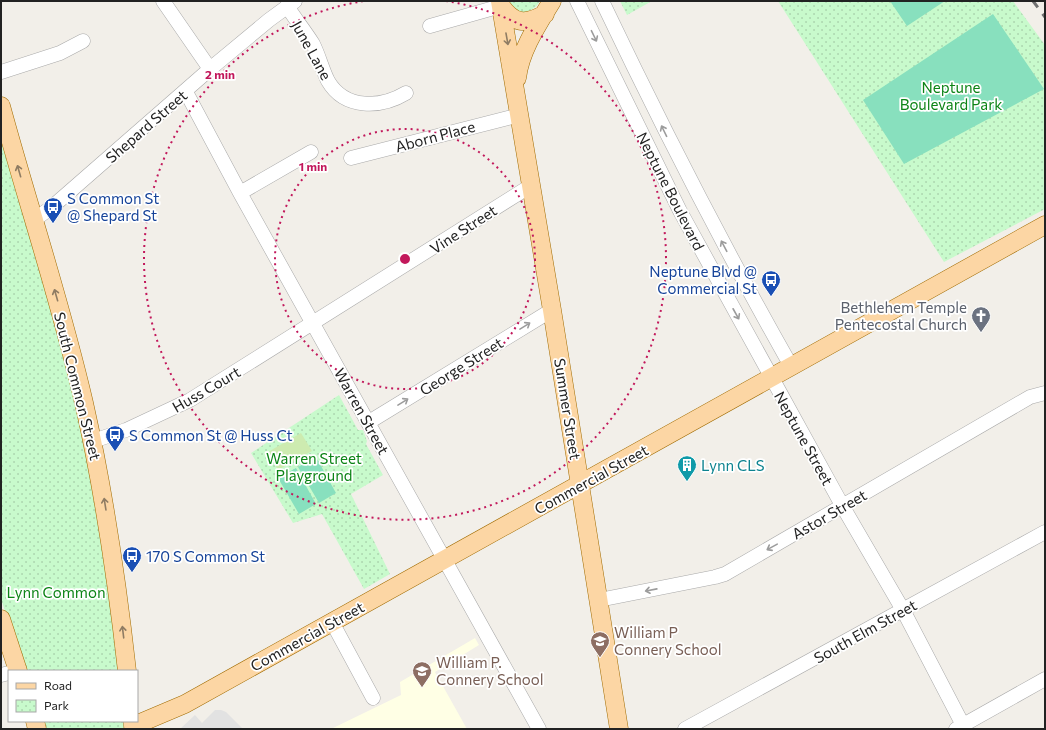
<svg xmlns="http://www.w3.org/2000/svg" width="1046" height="730" font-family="Commissioner,sans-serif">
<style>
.education{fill:#ffffe5}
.park{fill:url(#park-dots)}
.garden{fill:#cdebb0}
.pitch{fill:#88e0be}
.parking{fill:#e2e2e2}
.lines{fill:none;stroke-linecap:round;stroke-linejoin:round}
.minor-casing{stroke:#a9a9a9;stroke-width:15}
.major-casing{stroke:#a06b00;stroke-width:19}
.minor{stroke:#fff;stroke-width:14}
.major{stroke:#fcd6a4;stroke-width:18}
.rail{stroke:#707070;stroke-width:3;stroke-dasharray:8 8;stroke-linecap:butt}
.oneway{stroke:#9c9c9c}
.oneway2{stroke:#8f7c63}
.ring{fill:none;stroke:#c2185b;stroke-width:2;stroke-dasharray:2 4}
.labels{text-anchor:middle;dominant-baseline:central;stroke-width:3.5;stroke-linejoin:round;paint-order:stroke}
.street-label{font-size:15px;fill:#222;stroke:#fff}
.park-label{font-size:15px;fill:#0c8416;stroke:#fff}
.transit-label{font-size:15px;fill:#164399;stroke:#fff;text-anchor:start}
.worship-label{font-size:15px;fill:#5b616d;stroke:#fff;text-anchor:end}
.culture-label{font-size:15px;fill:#0d838f;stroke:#fff;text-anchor:start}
.education-label{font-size:15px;fill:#785e54;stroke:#fff;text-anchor:start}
.centre{fill:#c2185b;stroke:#fff;stroke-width:2}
.ring-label{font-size:12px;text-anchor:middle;font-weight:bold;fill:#c2185b;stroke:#fff;stroke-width:3.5;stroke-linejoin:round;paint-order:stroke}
</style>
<defs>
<pattern id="park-dots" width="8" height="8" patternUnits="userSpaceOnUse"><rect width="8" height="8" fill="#c8facc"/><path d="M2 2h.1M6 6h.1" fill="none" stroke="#acd6af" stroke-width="1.8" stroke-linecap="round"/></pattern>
</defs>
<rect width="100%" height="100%" fill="#f2efe9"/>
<path class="education" d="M475,638L479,645L435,672L467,729H331L401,695L400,682Z"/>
<path class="park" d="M509,1H540C532,15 516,16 509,1Z
M620,1H652L627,15Z
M778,1H1013L1045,45V209L944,262Z
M1,136L64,353L95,491L119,671H25L1,599Z
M339,395L358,430H363L367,441L366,444L383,475L351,494L390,574L364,589L322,514L293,523L251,453Z
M42,721H123L124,729H44Z"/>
<path class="garden" d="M301,433L312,451L278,470L268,452Z"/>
<path class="pitch" d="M890,1H945L907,26Z
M993,14L1044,89L904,164L863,100Z
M316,457L336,493L319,503L298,467Z
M296,468L316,504L299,514L278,478Z"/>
<path class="parking" d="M215,710H221L226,712L243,729H180L195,715L202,723Z"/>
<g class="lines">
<defs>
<path id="minor" d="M163,1L210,69
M577,1L680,211L843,507L903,610L965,729
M602,1C661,125 723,246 791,366
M287,6C295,19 305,31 313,44C319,56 322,69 328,81C345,110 381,108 406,93
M430,26L501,6
M1,72L60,53L83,41
M186,92L240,193L539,729
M351,158L520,115
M240,193L311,152
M34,220L52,207L210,69L269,20L295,1
M369,422L552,310
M93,441L126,430L190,400L532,185
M599,600L715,577L725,574L1030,397L1045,393
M332,622L373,698
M1,675L9,673
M685,729L1045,532
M956,729L1045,679"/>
<path id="major" d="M500,1L552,310L619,729
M501,6C514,24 525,25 545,14
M517,78C520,51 538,24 552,1
M1,106C28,205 61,303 84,403C104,492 117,581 127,671
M1,619L18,671
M35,721L37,729
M133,721V726L185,704L1045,225"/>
</defs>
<use href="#minor" class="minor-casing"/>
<use href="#major" class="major-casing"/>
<use href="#minor" class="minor"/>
<use href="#major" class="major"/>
<path class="rail" d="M1033,1L1045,17"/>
</g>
<defs><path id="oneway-shaft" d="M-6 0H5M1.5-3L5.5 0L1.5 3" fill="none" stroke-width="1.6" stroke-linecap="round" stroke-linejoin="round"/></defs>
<g class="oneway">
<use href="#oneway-shaft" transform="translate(594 36) rotate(64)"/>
<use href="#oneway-shaft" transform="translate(664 131) rotate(-116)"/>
<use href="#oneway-shaft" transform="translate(724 246) rotate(-118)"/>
<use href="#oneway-shaft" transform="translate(736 314) rotate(61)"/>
<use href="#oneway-shaft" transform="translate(525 326) rotate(-32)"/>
<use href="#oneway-shaft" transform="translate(403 402) rotate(-32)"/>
<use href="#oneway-shaft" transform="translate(772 547) rotate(151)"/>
<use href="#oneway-shaft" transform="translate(651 590) rotate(169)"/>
</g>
<g class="oneway2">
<use href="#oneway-shaft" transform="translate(507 39) rotate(80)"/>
<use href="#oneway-shaft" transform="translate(19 171) rotate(-106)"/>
<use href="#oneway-shaft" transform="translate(56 295) rotate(-106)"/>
<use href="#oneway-shaft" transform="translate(105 504) rotate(-99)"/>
<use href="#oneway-shaft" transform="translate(123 632) rotate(-97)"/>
</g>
<g class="ring">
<circle cx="405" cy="259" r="130"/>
<path d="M446 1A261 261 0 1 1 364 1"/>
</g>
<defs>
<symbol id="bus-pin" viewBox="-11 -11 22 30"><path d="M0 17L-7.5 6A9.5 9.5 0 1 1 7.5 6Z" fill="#1a4fb4" stroke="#fff"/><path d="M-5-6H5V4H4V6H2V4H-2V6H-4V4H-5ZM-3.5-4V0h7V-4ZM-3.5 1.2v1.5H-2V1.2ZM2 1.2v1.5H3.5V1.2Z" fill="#fff"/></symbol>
<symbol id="church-pin" viewBox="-11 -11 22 30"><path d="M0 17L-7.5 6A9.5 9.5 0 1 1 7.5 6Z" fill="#6b7280" stroke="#fff"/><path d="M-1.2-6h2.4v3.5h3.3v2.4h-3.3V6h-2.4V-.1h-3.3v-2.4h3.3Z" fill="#fff"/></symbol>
<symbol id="building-pin" viewBox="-11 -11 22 30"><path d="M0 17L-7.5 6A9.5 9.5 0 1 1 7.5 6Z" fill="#0f9aa8" stroke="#fff"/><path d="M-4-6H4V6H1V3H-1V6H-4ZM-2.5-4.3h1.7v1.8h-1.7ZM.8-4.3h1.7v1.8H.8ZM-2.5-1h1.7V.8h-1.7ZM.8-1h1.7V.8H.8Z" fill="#fff"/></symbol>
<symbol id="school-pin" viewBox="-11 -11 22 30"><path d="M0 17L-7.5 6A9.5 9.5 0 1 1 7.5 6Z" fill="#8d6e63" stroke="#fff"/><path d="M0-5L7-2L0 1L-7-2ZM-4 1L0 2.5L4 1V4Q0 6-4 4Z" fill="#fff"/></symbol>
</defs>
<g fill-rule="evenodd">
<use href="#bus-pin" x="42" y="196" width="22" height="30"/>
<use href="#bus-pin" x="760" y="269" width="22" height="30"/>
<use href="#church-pin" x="970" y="305" width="22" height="30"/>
<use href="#bus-pin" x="104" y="424" width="22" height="30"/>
<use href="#building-pin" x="676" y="454" width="22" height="30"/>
<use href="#bus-pin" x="121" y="545" width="22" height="30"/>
<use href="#school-pin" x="589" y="630" width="22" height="30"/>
<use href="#school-pin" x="411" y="660" width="22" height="30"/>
</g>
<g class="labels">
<g class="street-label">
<text transform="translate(312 50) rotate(61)">June Lane</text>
<text transform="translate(146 126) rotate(-41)">Shepard Street</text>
<text transform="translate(435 136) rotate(-15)">Aborn Place</text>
<text transform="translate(671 191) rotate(63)">Neptune Boulevard</text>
<text transform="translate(463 229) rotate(-33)">Vine Street</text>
<text transform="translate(461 366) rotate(-32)">George Street</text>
<text transform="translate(78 386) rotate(76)">South Common Street</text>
<text transform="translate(206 389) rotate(-30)">Huss Court</text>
<text transform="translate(568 409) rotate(81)">Summer Street</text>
<text transform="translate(362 411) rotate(61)">Warren Street</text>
<text transform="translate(804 438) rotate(61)">Neptune Street</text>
<text transform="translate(591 479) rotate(-29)">Commercial Street</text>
<text transform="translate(829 514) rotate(-30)">Astor Street</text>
<text transform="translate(865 631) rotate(-29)">South Elm Street</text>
<text transform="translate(307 636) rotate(-29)">Commercial Street</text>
</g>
<g class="park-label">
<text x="951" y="87">Neptune<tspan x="951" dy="17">Boulevard Park</tspan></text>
<text x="314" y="458">Warren Street<tspan x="314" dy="17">Playground</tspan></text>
<text x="56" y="592">Lynn Common</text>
</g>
<g class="transit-label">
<text x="67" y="198">S Common St<tspan x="67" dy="17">@ Shepard St</tspan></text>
<text x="757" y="271" text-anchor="end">Neptune Blvd @<tspan x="757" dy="17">Commercial St</tspan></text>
<text x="129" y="435">S Common St @ Huss Ct</text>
<text x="146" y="556">170 S Common St</text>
</g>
<g class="worship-label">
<text x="967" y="307">Bethlehem Temple<tspan x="967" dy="17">Pentecostal Church</tspan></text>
</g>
<g class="culture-label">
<text x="701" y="465">Lynn CLS</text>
</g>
<g class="education-label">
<text x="614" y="632">William P<tspan x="614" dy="17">Connery School</tspan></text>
<text x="436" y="662">William P.<tspan x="436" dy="17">Connery School</tspan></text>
</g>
</g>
<circle cx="405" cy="259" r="6" class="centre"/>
<g class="ring-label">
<text x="220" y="79">2 min</text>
<text x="313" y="171">1 min</text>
</g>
<rect width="1046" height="730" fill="none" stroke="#222222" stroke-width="4"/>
<rect x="8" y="670" width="130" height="52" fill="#ffffff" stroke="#a7a7a7"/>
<rect x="16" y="683" width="20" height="6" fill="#fcd6a4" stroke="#a7a7a7"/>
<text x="44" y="690" font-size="12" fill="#222222">Road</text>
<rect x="16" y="700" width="20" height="12" fill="url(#park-dots)" stroke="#a7a7a7"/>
<text x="44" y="710" font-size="12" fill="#222222">Park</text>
</svg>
